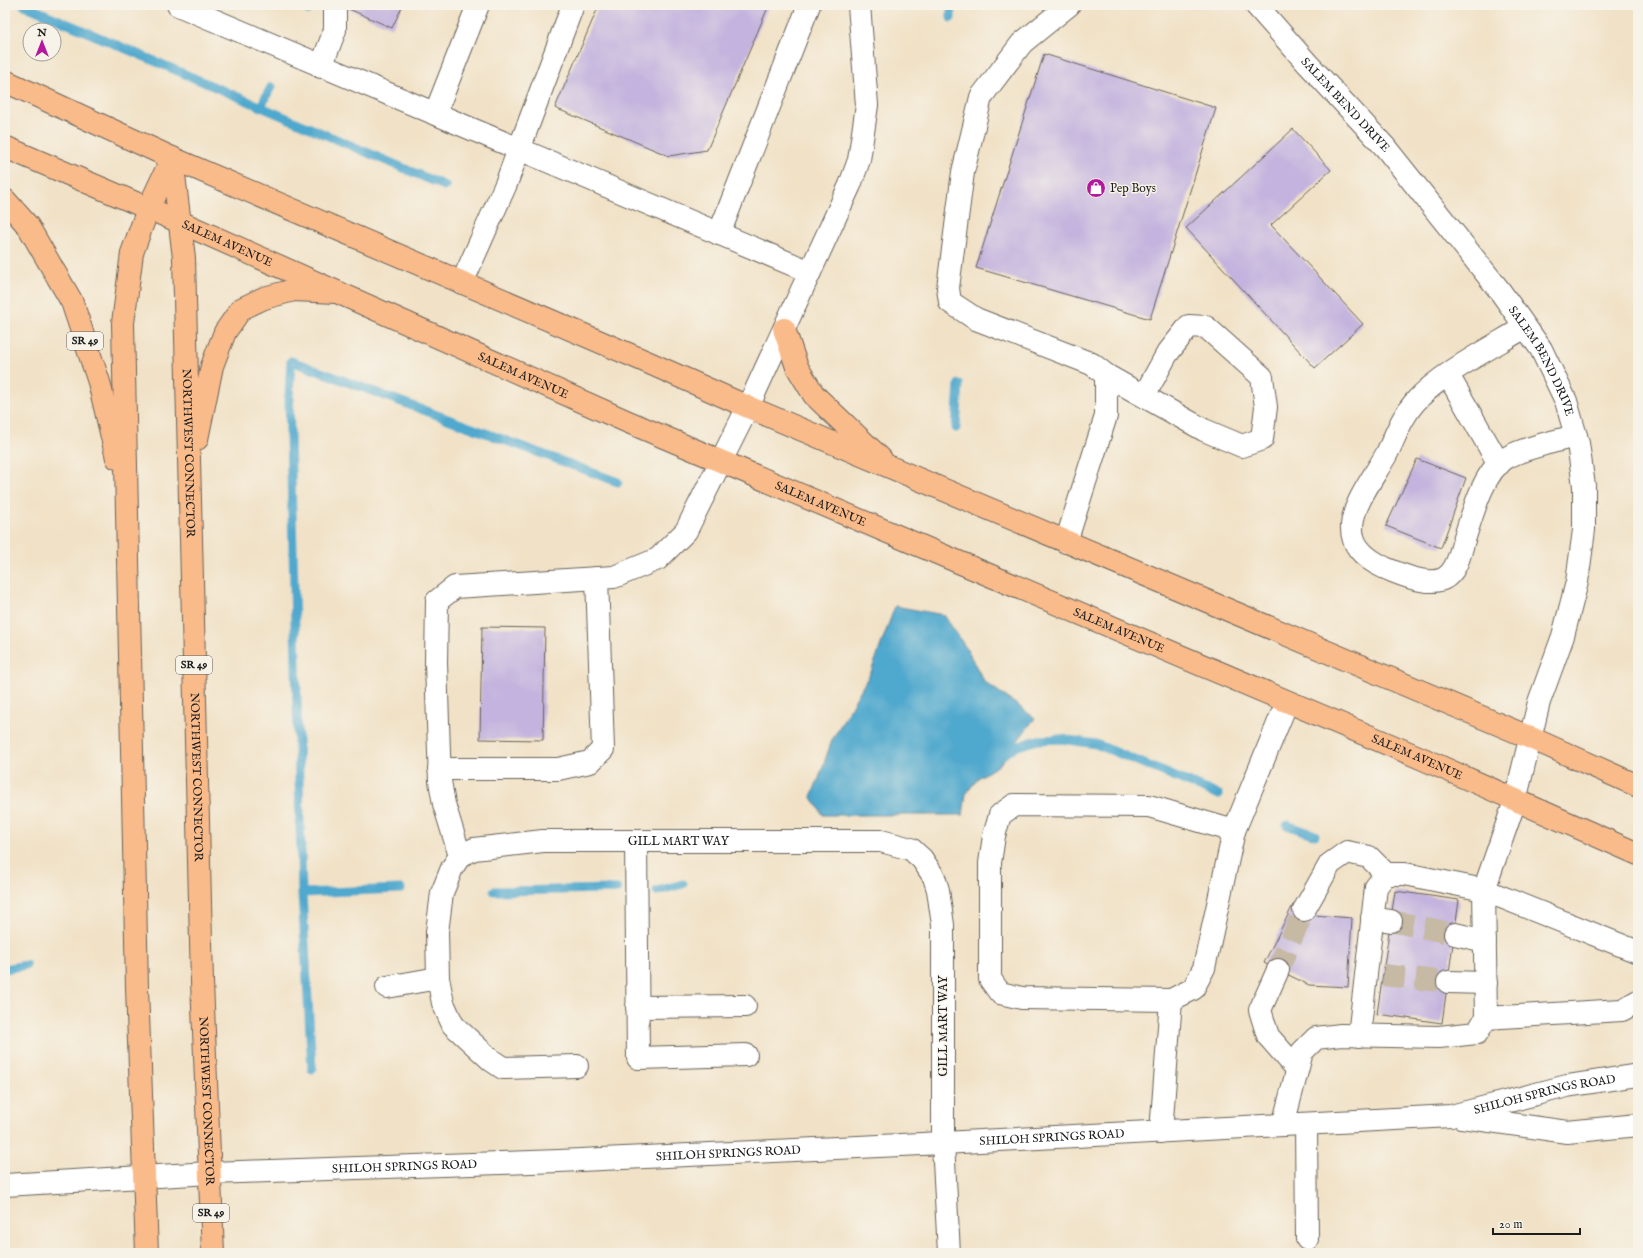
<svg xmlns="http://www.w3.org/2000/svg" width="1643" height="1258" font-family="'IM FELL English',serif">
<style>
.water{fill:#50a8cd;stroke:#366274}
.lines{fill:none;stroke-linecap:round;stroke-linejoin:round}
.stream{stroke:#50a8cd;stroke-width:9}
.building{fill:#c3b3de}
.minor-tunnel{stroke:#c6baa5;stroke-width:22;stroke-dasharray:22 11;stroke-linecap:butt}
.minor-casing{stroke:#676158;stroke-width:24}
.major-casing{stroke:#676158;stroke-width:24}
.highway-casing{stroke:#676158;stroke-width:24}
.minor{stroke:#fff;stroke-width:22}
.major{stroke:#fabb8b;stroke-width:22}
.highway{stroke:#fabb8b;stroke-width:22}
.labels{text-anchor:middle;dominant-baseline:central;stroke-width:3;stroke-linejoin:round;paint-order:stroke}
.shield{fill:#f7f3e8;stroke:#5e5c59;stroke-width:1}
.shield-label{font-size:11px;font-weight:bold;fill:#1c1c1c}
.street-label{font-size:12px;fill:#1c1c1c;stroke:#f7f3e8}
.poi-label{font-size:12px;fill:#1c1c1c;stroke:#f7f3e8;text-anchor:start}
</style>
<rect width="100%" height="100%" fill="#f7f3e8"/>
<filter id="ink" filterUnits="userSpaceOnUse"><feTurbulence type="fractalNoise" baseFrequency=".025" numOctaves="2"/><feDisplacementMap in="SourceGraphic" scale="8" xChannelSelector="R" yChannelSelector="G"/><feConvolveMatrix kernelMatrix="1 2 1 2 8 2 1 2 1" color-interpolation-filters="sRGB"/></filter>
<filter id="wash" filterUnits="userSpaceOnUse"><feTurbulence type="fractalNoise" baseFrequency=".012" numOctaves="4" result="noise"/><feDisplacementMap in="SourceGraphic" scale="16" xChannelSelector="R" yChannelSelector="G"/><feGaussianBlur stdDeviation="0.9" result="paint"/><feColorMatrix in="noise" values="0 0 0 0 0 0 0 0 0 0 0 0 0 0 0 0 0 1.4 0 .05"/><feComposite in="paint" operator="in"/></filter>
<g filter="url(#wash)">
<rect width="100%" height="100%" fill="#f1e2c7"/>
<path class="water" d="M895,606L944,615L966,648L984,681L1035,718L999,765L978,778L966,794L963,815H823L811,796L818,781L832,740L871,672Z"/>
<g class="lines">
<path class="stream" d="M24,5L445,186
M951,5V18
M308,10L310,5
M261,106L271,87
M956,428L959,384
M1001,756L1015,747L1038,740L1061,739L1096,744L1219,795
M1287,825L1315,835
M494,891L617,889
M657,891L683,884
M302,893L401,889
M5,969L26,965
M312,1069L302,893L289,397L291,361L618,482"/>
</g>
<g id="blocks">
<path class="building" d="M340,5H403L392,28Z
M599,5H769L707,150L669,156L555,108Z
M1044,54L1216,108L1150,319L976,268Z
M1293,129L1331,170L1271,225L1363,324L1315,368L1186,228Z
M1417,459L1466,478L1441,548L1386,526Z
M482,627L545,628L543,740L480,739Z
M1395,891L1459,900L1442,1023L1377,1014Z
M1293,905L1314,915L1352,918L1348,987L1309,985L1264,963Z"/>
</g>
</g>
<g filter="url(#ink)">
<use href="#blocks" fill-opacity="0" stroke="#676158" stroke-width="1"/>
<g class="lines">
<path class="minor-tunnel" d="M1391,921L1455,934
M1278,970L1304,910
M1383,975L1448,982"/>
<defs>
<g id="minor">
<path d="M178,5L810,272"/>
<path id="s1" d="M1256,5L1307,63L1385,147L1500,291L1541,349L1566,401L1578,443L1584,486V530L1577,582L1563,636L1539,702L1515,801L1484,890L1486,1018L1477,1033L1439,1037L1341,1035L1316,1038L1302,1052L1283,1125"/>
<path d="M321,67L335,30V5"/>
<path d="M435,114L478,5"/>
<path d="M719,234L809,5"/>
<path d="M462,283L506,184L573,5"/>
<path d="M1525,327C1491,348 1441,373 1415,402C1400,419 1396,436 1386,455C1363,496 1323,539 1385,568C1399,574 1427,586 1443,579C1457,572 1460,553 1464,540C1472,516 1483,471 1506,458C1523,448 1556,441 1576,436"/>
<path d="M1106,375L1204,430L1242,446L1262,439L1266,407L1262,377L1206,327L1189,326L1167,354L1144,396"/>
<path d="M1448,375L1499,464"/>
<path d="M1066,542L1106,416V375L1092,364L976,319L950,302L948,288L963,172L981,97L1022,43L1069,5"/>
<path d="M439,769H558L590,762L603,749L597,578"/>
<path d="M636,841L638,1058L746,1055"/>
<path d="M460,856L444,804L440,781L436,663L437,601L455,587L614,577L658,559L686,531L748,407L850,185L859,160L867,105L859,5"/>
<path d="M1304,910L1330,864L1347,852L1369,857L1386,874"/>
<path d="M1372,918L1391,921"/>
<path d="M1455,934L1485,941"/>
<path d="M1278,970L1260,1010L1268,1036L1297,1069"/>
<path d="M1448,982L1486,983"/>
<path d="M387,987L438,978"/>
<path d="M1171,1000L1022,998L1000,993L990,979V863L994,836L1000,815L1014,805L1149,806L1234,831"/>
<path d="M637,1007L745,1006"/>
<path d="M1486,1018L1622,1010L1638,1001"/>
<path d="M1359,1036L1376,887L1386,874H1405L1484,890L1638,952"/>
<path id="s2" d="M577,1066L503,1068L491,1060L453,1025L443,1003L438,978L437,932L442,893L452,868L460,856L474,849L543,841H881L911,849L922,859L934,877L938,890L943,925V1143L949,1253"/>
<path d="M1462,1117L1567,1132L1638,1125"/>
<path d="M1306,1124L1307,1239"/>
<path d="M1161,1132L1171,1000L1193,989L1204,968L1234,831L1287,702"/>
<path id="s3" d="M5,1185L210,1173L559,1161L943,1143L1451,1116L1567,1086L1638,1075"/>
</g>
<g id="major">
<path d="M172,158L647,362L748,407L1531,738L1638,786"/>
<path id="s4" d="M180,222L626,421L1423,759L1638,854"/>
<path d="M784,329L797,367L814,395L881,459"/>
</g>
<g id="highway">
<path d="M5,81L172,158"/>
<path d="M5,147L180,222"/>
<path id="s5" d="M172,158L184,258L202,982L213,1253"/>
<path d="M5,200L28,226L72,302L99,382L117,458"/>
<path d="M197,439L212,366L225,332L241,309L264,298L294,290L336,292"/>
<path d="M147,1253L137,988L123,323L132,253L148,209L172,158"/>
</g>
</defs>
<use href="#minor" class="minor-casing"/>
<use href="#major" class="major-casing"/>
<use href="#highway" class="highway-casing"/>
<use href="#minor" class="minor"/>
<use href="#major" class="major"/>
<use href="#highway" class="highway"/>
</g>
</g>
<defs>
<symbol id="shop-disc" viewBox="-11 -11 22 22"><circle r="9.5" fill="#b5179e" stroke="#f7f3e8"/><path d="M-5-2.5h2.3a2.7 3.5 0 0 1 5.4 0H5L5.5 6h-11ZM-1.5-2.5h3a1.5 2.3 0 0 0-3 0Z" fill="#fff"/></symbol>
</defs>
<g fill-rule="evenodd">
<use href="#shop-disc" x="1085" y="177" width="22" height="22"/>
</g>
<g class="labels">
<g class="shield">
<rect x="67" y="332" width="36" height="18" rx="3"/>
<rect x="176" y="656" width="36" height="18" rx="3"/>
<rect x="193" y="1204" width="36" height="18" rx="3"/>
</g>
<g class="shield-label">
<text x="85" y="341">SR 49</text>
<text x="194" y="665">SR 49</text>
<text x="211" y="1213">SR 49</text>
</g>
<g class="street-label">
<text stroke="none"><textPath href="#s1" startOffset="134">SALEM BEND DRIVE</textPath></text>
<text stroke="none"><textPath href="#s4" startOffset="52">SALEM AVENUE</textPath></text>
<text stroke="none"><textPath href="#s1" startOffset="458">SALEM BEND DRIVE</textPath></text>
<text stroke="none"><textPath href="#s4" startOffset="376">SALEM AVENUE</textPath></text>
<text stroke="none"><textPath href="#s5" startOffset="296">NORTHWEST CONNECTOR</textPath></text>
<text stroke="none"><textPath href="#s4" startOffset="700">SALEM AVENUE</textPath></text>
<text stroke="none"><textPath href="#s4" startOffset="1024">SALEM AVENUE</textPath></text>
<text stroke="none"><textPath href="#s4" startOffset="1348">SALEM AVENUE</textPath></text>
<text stroke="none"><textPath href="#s5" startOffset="620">NORTHWEST CONNECTOR</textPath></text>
<text stroke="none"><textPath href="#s2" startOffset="537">GILL MART WAY</textPath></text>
<text transform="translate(943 1026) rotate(-90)">GILL MART WAY</text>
<text stroke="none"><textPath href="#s3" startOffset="1544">SHILOH SPRINGS ROAD</textPath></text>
<text stroke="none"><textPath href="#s5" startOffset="944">NORTHWEST CONNECTOR</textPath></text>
<text stroke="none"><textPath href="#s3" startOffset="1048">SHILOH SPRINGS ROAD</textPath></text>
<text stroke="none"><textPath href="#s3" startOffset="724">SHILOH SPRINGS ROAD</textPath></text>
<text stroke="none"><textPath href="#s3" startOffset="400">SHILOH SPRINGS ROAD</textPath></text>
</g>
<g class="poi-label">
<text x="1110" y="188">Pep Boys</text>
</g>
</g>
<rect width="1643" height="1258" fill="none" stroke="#f7f3e8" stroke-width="20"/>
<g transform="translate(42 42)"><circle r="19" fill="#f7f3e8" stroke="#9f9d96"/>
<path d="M0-3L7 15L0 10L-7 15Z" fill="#b5179e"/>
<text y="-6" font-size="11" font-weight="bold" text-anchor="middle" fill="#1c1c1c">N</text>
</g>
<path d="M1493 1228v6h87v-6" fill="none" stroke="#1c1c1c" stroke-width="2"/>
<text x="1499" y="1228" font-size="12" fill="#1c1c1c" stroke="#f7f3e8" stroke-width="3" paint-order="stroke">20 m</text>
</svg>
